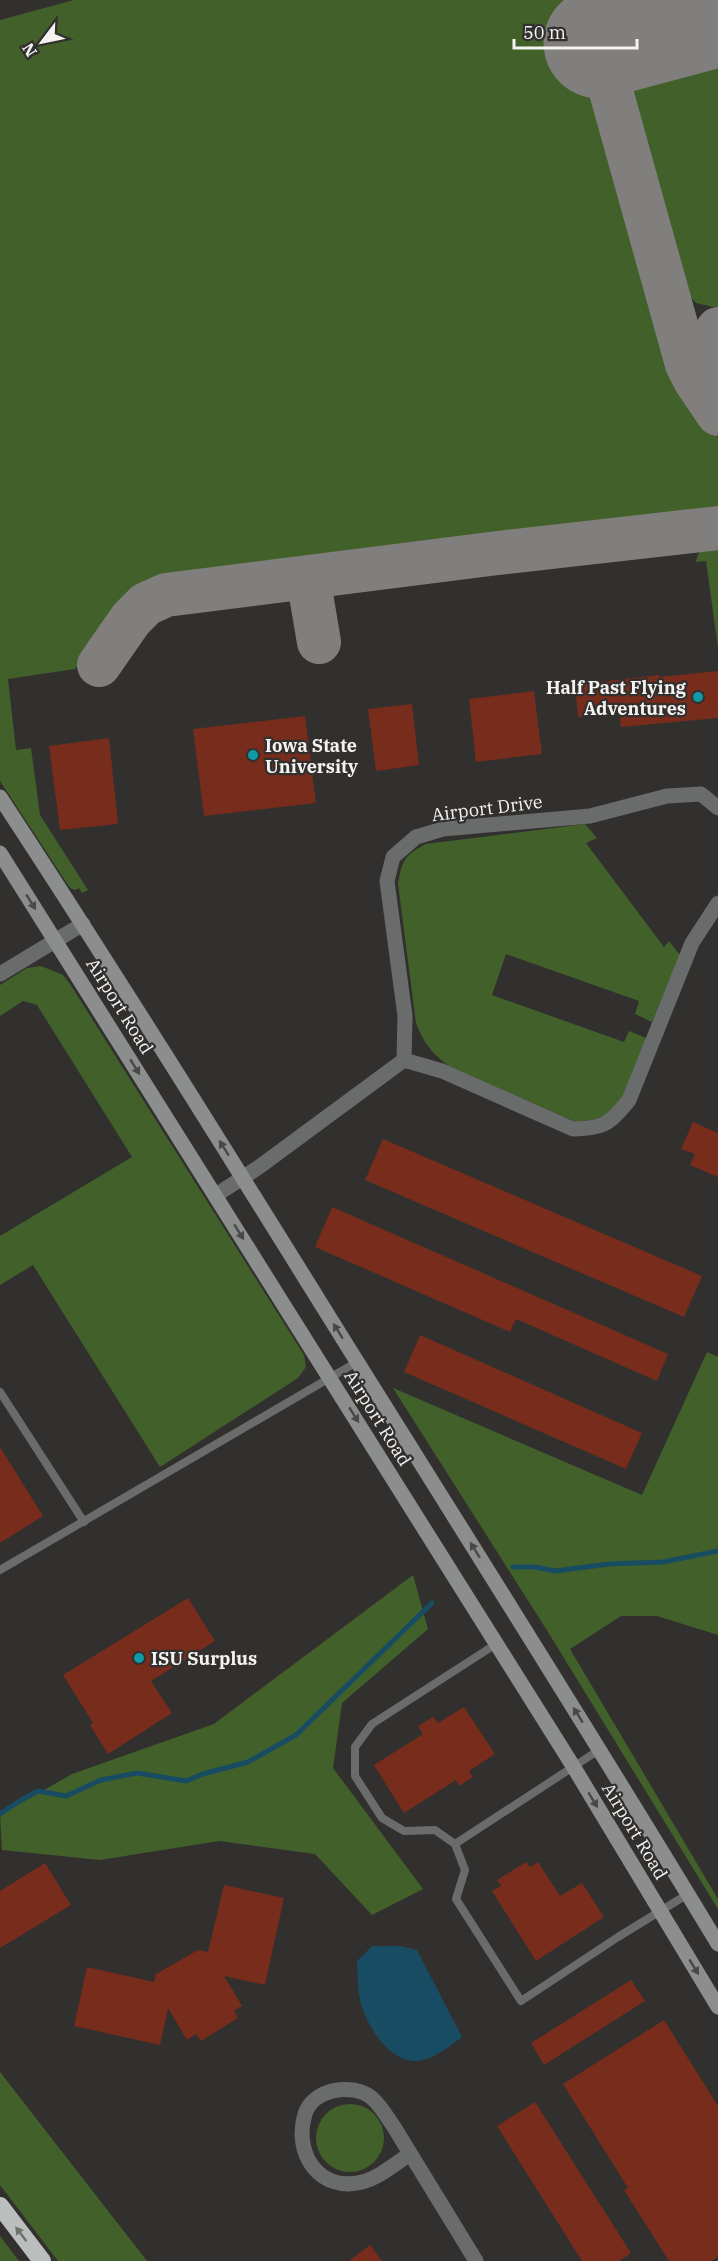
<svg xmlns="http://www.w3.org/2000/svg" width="718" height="2261" font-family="'IBM Plex Serif',serif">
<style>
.green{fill:#42602a}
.water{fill:#184c62}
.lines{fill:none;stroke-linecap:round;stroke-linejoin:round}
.stream{stroke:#184c62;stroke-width:5}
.taxiway{stroke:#817f7e;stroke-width:44}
.runway{stroke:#817f7e;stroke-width:111}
.building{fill:#772c1c}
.service{stroke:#6a6c6c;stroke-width:8}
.minor{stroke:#6a6c6c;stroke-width:15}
.secondary{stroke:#8b8e8d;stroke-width:15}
.motorway{stroke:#babfbd;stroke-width:18}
.oneway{fill:#484846}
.oneway2{fill:#6f706e}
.culture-dot{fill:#0f9aa8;stroke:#32302e;stroke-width:2}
.labels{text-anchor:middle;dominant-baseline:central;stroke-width:4.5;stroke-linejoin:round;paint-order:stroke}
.poi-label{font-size:18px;font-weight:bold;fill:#f5f3f2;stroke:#32302e;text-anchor:start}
.street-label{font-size:18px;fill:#f5f3f2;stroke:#32302e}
</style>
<rect width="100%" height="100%" fill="#32302e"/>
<path class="green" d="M74,0H629L575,15L665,343L679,383L718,438V508L711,513L696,517L164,584L126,603L75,669L8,679L16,750L31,748L40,815L88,890L82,893L79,888L75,890L70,888L0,781V20Z
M718,53V308H717L696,303L676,282L624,91L631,76Z
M718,542V648L706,561L696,562C697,550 707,543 718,542Z
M585,824L597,838L586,843L664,947L669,941L680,955L652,1022L635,1014L639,1001L506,954L492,995L624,1042L629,1031L646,1038C639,1056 628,1101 612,1111C601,1119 589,1120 576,1122L450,1067C432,1053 425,1045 416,1023L398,884C402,861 404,855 426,844Z
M41,966L63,975L70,984L304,1355L306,1367L298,1378L160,1467L33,1265L0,1285V1236L132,1157L37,1005L23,1001L0,1016V985L27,968Z
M707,1352L718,1357V1635L657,1616H621L570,1649L718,1899V1909L548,1632L393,1388L642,1495Z
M413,1575L428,1629L342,1703L333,1768L423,1889L372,1915L315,1854L219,1841L100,1860L2,1850L0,1815L72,1774L214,1724Z
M0,2072L147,2261H58L0,2185Z
M316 2138a34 34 0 1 1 68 0a34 34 0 1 1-68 0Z
M0,2236L19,2261H0Z"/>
<path class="water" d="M372,1946H400L417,1950L462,2037C450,2046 438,2056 423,2060C393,2067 370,2031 362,2007C357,1993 358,1975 357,1961Z"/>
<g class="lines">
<path class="stream" d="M513,1567H535L555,1571L609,1564L663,1562L718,1551
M0,1814L21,1800L38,1791L66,1796L101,1780L137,1773L186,1781L203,1774L248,1762L296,1735L432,1603"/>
<path class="taxiway" d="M689,20C648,32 611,46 612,95L687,364L695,380L718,414
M706,396C697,367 700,352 718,329
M308,577L319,642
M99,665L131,619L146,604L166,595L490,554L718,528"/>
<path class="runway" d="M599,43L718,11"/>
</g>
<path class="building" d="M718,671V718L621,727L619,712L578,717L575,685L659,675V677Z
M534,691L542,754L476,762L469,699Z
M412,704L419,765L376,771L368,709Z
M305,716L316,803L204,816L193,729Z
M109,738L118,824L60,830L49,746Z
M693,1122L718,1133V1177L690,1165L695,1154L681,1149Z
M383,1139L702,1276L684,1317L365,1180Z
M332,1207L668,1354L657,1381L516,1319L510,1332L315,1247Z
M420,1335L642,1433L626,1469L404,1372Z
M0,1447L43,1516L0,1543Z
M188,1598L215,1641L151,1681L172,1713L108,1754L90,1725L93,1723L63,1675Z
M464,1707L495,1754L469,1771L473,1777L459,1786L456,1780L404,1813L374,1765L423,1734L418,1726L433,1717L438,1723Z
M526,1862L530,1867L538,1862L560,1896L582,1883L604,1917L536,1961L492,1891L501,1886L497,1880Z
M45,1863L71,1905L0,1948V1891Z
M224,1885L284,1898L265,1985L224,1976L242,2006L234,2011L238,2018L201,2041L196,2034L187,2040L168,2008L160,2045L74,2026L87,1967L154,1982L156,1974L198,1950L208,1952Z
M631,1980L645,2001L544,2065L531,2043Z
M664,2020L718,2106V2257L712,2261H669L624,2190L628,2188L563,2084Z
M535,2102L631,2253L619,2261H582L497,2126Z
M370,2245L382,2261H349Z"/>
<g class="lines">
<path class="service" d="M0,1392L84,1522
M0,1570L357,1362
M599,1750L455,1844L465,1870L456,1899L521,2001L618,1937L688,1894
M455,1844L435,1830L404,1831L382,1818L355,1776V1747L372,1724L496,1644"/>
<path class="minor" d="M718,808L701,794L667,796L590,816L443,829L416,837L393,857L387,881L405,1016L404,1060L442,1071L573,1129C604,1128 610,1124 629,1100L692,943L718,903
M0,974L83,924
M216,1195L259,1167L404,1060
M410,2154C396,2163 379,2178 362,2182C319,2193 293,2153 305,2114C313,2089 352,2082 372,2098C381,2106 387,2117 394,2127L476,2261"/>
<path class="secondary" d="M0,797C122,983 239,1172 356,1360C478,1555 600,1748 718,1944
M0,853L573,1766L718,2007"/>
<path class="motorway" d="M0,2206L42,2261"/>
</g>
<defs><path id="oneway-solid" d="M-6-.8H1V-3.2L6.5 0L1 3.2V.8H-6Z" transform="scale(1.5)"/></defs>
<g class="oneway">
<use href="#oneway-solid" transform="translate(31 902) rotate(58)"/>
<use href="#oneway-solid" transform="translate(135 1067) rotate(58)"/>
<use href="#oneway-solid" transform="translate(224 1148) rotate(-122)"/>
<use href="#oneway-solid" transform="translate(239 1232) rotate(58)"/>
<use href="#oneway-solid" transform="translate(338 1331) rotate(-122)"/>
<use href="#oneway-solid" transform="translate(354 1415) rotate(58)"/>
<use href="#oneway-solid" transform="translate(475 1550) rotate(-122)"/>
<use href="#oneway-solid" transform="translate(578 1715) rotate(-122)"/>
<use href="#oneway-solid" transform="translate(593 1800) rotate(59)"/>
<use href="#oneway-solid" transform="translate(694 1967) rotate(59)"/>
</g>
<use class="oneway2" href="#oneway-solid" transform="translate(21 2234) rotate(-127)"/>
<g class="culture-dot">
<circle cx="698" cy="697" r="6"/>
<circle cx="253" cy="755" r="6"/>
<circle cx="139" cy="1658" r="6"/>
</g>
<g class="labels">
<g class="poi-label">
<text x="686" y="687" text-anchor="end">Half Past Flying<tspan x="686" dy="21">Adventures</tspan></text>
<text x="265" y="745">Iowa State<tspan x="265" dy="21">University</tspan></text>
<text x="151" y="1658">ISU Surplus</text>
</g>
<g class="street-label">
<text transform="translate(487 808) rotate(-7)">Airport Drive</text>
<text transform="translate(120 1006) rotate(58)">Airport Road</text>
<text transform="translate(378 1418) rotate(58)">Airport Road</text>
<text transform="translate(635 1831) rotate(59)">Airport Road</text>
</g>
</g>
<g transform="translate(42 42) rotate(238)" stroke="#32302e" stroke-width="4.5" paint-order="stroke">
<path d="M0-4.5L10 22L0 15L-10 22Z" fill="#f5f3f2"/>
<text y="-9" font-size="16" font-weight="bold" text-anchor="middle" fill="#f5f3f2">N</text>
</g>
<path d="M514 39v9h123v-9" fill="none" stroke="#f5f3f2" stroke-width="3"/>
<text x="523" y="39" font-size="18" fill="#f5f3f2" stroke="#32302e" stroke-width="4.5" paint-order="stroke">50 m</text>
</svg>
